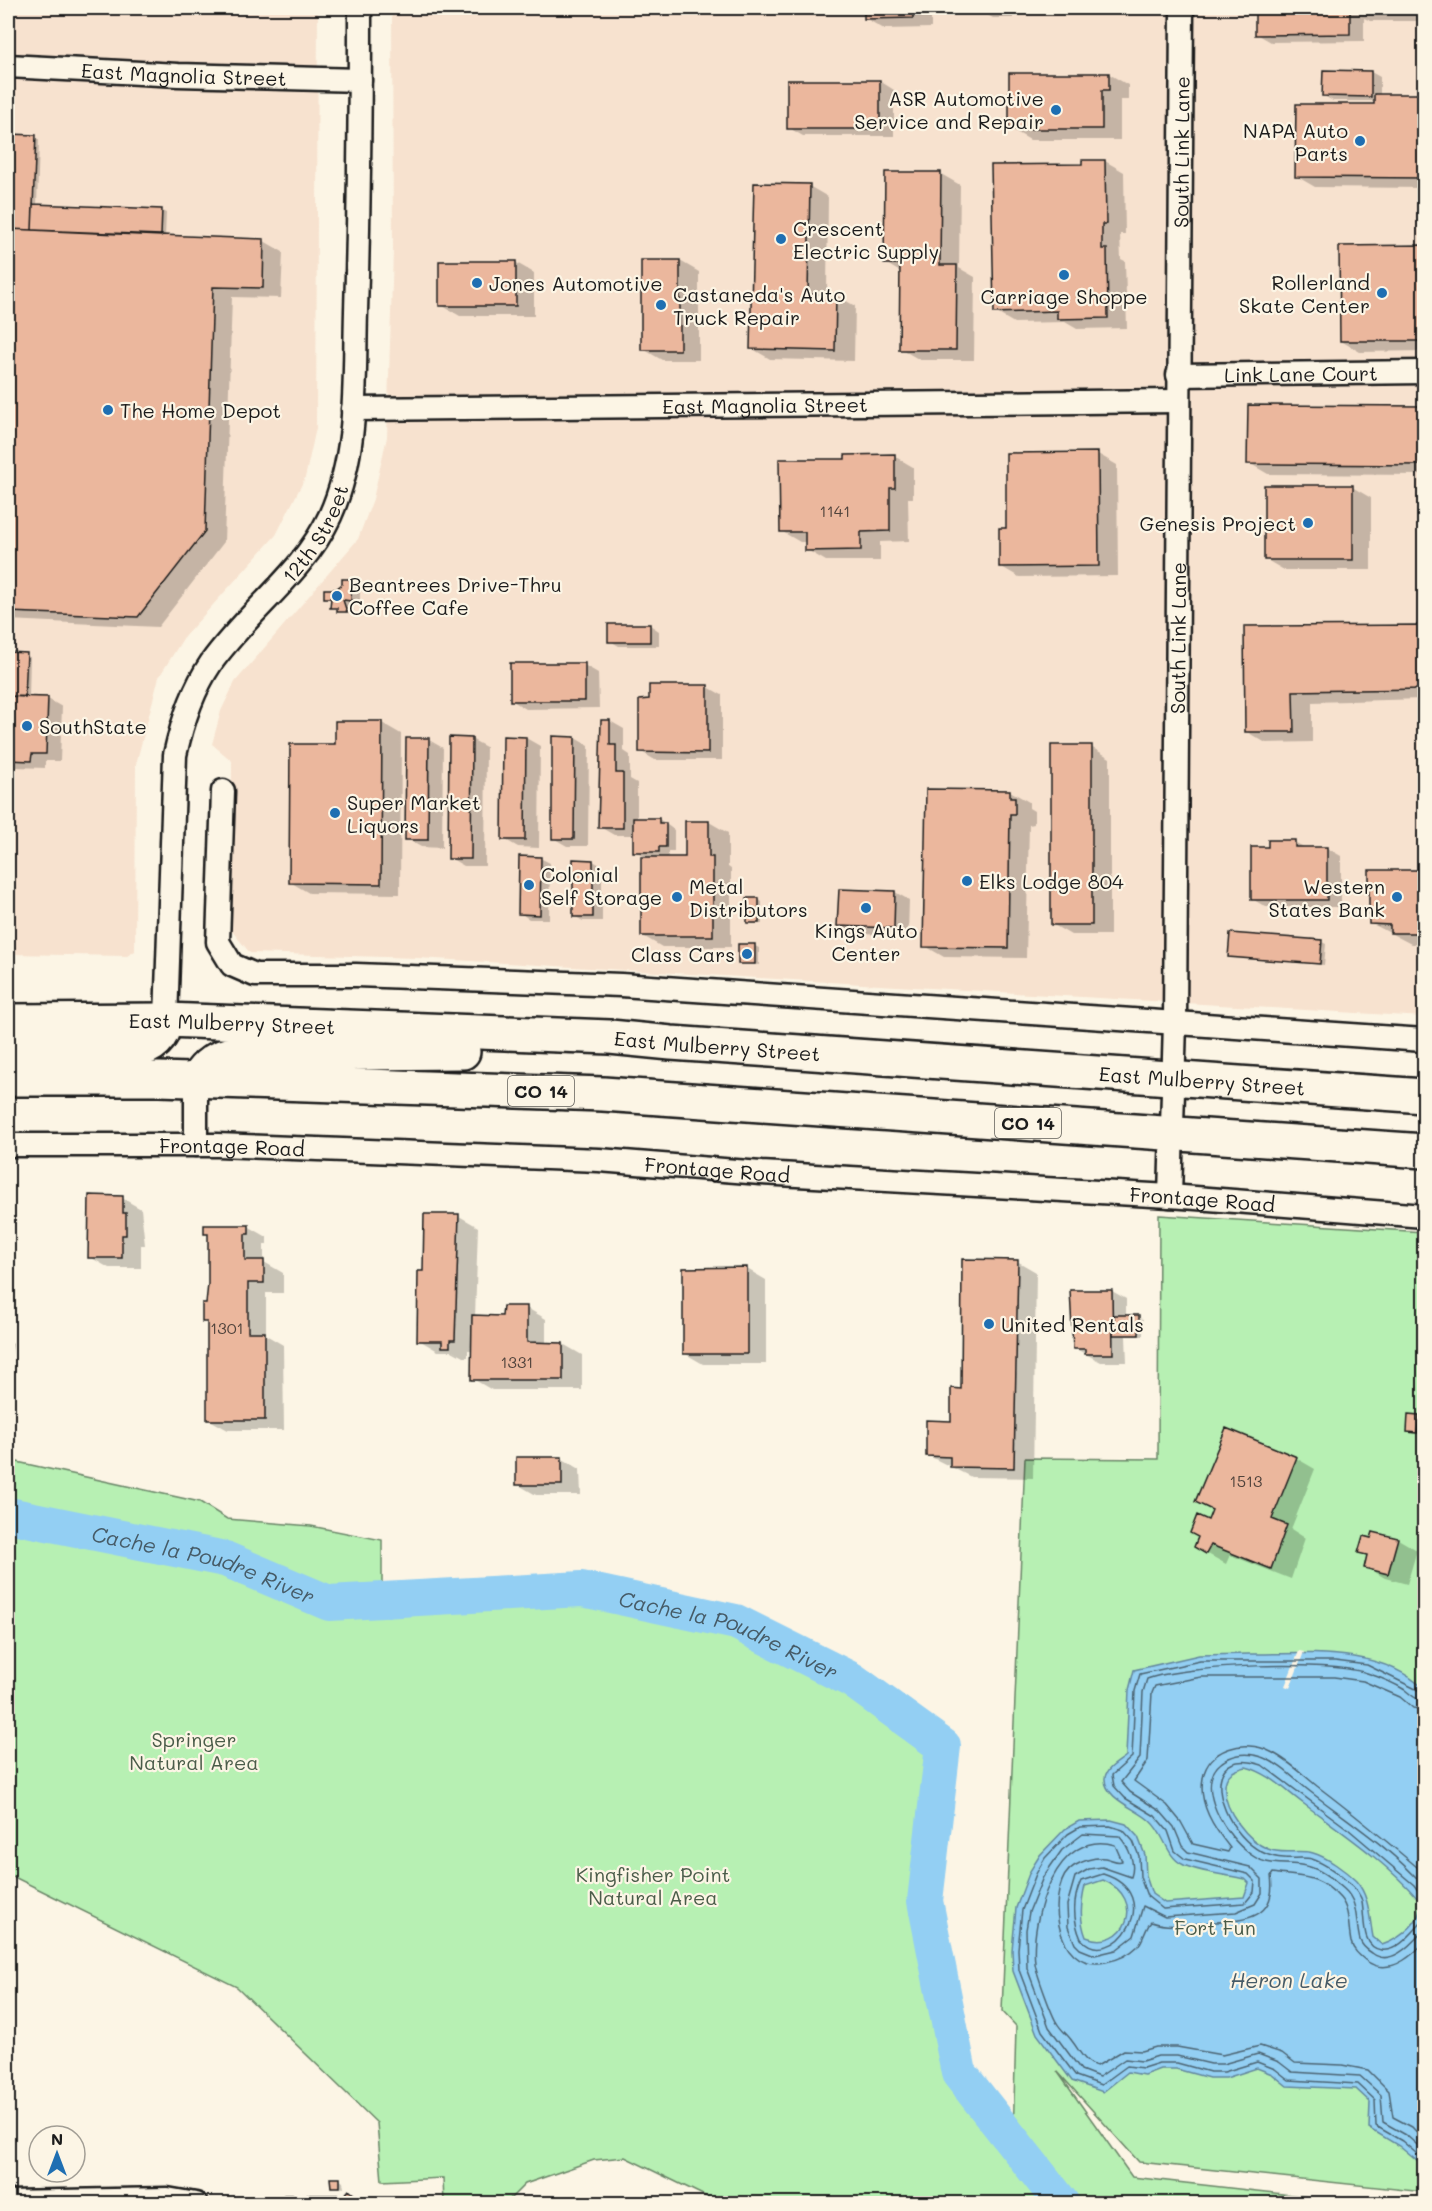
<svg xmlns="http://www.w3.org/2000/svg" width="1432" height="2211" font-family="Mali,sans-serif">
<style>
.built{fill:#f7e2cf}
.green{fill:#b7f0b3;stroke:#6a8668;stroke-width:1.5}
.water{fill:#93cff3;stroke:#63879d;stroke-width:1.5;fill-rule:evenodd}
.pier{fill:#fcf5e5}
.shadow{fill:#0003}
.lines{fill:none;stroke-linecap:round;stroke-linejoin:round}
.shore{stroke:#4c6472;stroke-width:1.5}
.river{stroke:#93cff3;stroke-width:36}
.building{fill:#ebb79d;stroke:#1c1c1c;stroke-width:1.5}
.street-casing{stroke:#1c1c1c;stroke-width:27}
.highway-casing{stroke:#1c1c1c;stroke-width:38}
.street{stroke:#fcf5e5;stroke-width:22}
.highway{stroke:#fcf5e5;stroke-width:33}
.poi-dot{fill:#1f6fb2;stroke:#fcf5e5;stroke-width:2}
.labels{text-anchor:middle;dominant-baseline:central;stroke-width:4.5;stroke-linejoin:round;paint-order:stroke}
.number-label{font-size:16px;fill:#50433c}
.shield{fill:#fcf5e5;stroke:#5f5d58;stroke-width:1.5}
.shield-label{font-size:18px;font-weight:bold;fill:#1c1c1c}
.street-label{font-size:20px;fill:#1c1c1c;stroke:#fcf5e5}
.poi-label{font-size:20px;fill:#1c1c1c;stroke:#fcf5e5;text-anchor:start}
.park-label{font-size:20px;fill:#4a5c49;stroke:#fcf5e5}
.water-label{font-size:21px;font-style:italic;fill:#465b67;stroke:#fcf5e5}
</style>
<rect width="100%" height="100%" fill="#fcf5e5"/>
<filter id="ink" filterUnits="userSpaceOnUse"><feTurbulence type="fractalNoise" baseFrequency=".0167" numOctaves="2"/><feDisplacementMap in="SourceGraphic" scale="12" xChannelSelector="R" yChannelSelector="G"/><feConvolveMatrix kernelMatrix="1 2 1 2 8 2 1 2 1" color-interpolation-filters="sRGB"/></filter>
<g filter="url(#ink)">
<path class="built" d="M8,8H318L316,428L305,478L276,535L184,637L159,677L136,764L135,951L127,956L8,954Z
M392,8H1424V1017L418,958L250,953L231,930L232,761L212,744L221,711L235,682L358,539L373,499L387,437L393,251Z"/>
<path class="green" d="M1159,1215L1424,1232V2192L1139,2162L1057,2071L1132,2177L1362,2203H715L707,2197L625,2157L594,2160L525,2184L506,2203H444L443,2178L382,2181L377,2123L237,1987L8,1874V1460L200,1502L227,1519L311,1526L382,1540V1600L582,1589L736,1622L852,1680L943,1746L926,1901L959,2073L1013,2142L1016,2026L1002,2011L1025,1458L1158,1459Z"/>
<path class="water" d="M1250,1654C1308,1654 1380,1646 1424,1689V2167L1399,2146L1369,2128L1370,2102L1356,2089L1287,2086L1272,2074L1257,2068L1226,2078H1209L1176,2069H1160L1144,2075L1128,2072L1103,2092L1072,2081L1037,2034L1013,1971L1012,1950L1016,1908L1030,1871L1040,1855L1065,1829L1079,1821L1111,1820L1126,1824L1138,1837L1145,1855L1146,1876L1152,1894L1165,1903L1244,1897L1249,1883L1245,1879C1228,1875 1196,1872 1182,1864C1166,1856 1165,1834 1150,1821C1138,1809 1104,1799 1105,1778C1106,1768 1119,1762 1126,1756L1129,1690L1134,1670L1199,1655ZM1246,1767C1269,1773 1285,1790 1304,1804C1343,1833 1386,1862 1418,1899C1427,1919 1400,1939 1382,1945L1373,1937C1369,1917 1370,1897 1356,1881C1346,1871 1327,1857 1313,1853C1299,1849 1282,1855 1268,1849C1248,1841 1223,1809 1225,1787C1225,1774 1234,1770 1246,1767ZM1103,1880C1148,1899 1125,1952 1086,1937C1079,1919 1081,1904 1085,1886Z"/>
<path class="pier" d="M1299,1651L1304,1652L1290,1688L1285,1686Z"/>
<path class="shadow" d="M768,8H931V28L884,29L865,18V11L777,13Z
M974,8H1013V18H993Z
M1256,8H1424V21H1371L1364,18V41L1271,42L1257,34Z
M1371,72L1380,77V96L1424,95V188L1315,187L1296,176L1375,106V101H1333L1324,96Z
M1109,74L1128,85V100H1120V140H1030L1011,129Z
M789,81H880L894,90V136H803L789,128Z
M8,136L39,139L37,206L162,211L166,213L165,237L264,241L283,252L281,298L232,297L224,542L158,627L8,620Z
M1105,161L1124,172L1125,234H1120L1121,259L1125,261L1127,328L1077,329L1065,322L1014,323L995,312L1083,165Z
M941,174L960,185L959,268L975,277L974,360H920L901,349L902,273L885,263Z
M809,186L828,197L827,295H836L855,306L854,361L770,359L751,348Z
M1341,247H1424V351L1360,352L1341,341Z
M680,261L699,272V360H662L643,349Z
M515,262L534,273V316H460L441,305Z
M1250,406L1424,407V475L1268,474L1249,463Z
M1007,454H1098L1117,465L1118,576L1019,577L1000,566L1008,530Z
M894,456L913,467V498H908L909,541L880,542V561H826L807,550V542H800L781,531L847,460Z
M1352,487L1371,498V570H1284L1265,559Z
M351,580L360,586V605H352L355,616L332,607V601L326,597Z
M650,625L659,631V646H619L610,641Z
M1424,626V699L1312,702V742L1266,743L1247,732L1246,628Z
M8,654L30,657L29,698L48,699L62,707L60,761H45V768L15,767L8,763Z
M584,665L598,673L599,708L526,709L511,700Z
M651,686L708,687L722,695V760H655L640,751L651,700Z
M610,721L624,729V751L630,755V779L637,783V819H659L674,830V852H668V858H686L709,822L728,833V867L731,869V947H662L643,936L648,858L635,851V835H614L600,827Z
M336,722L382,723L401,734L400,894L309,893L290,882L337,745Z
M526,738L540,746L539,848L518,847L504,839Z
M575,738L589,746L588,846H567L553,838Z
M471,739L486,747L485,866H464L450,858Z
M429,740L443,748L442,848L421,847L407,839Z
M1091,747L1110,758V935H1071L1052,924Z
M1010,791L1029,802V808L1034,811V824L1029,825L1026,958L944,957L925,946Z
M1294,842L1306,848H1327L1341,856V907H1266L1252,899L1269,848Z
M540,858L550,863L549,919H529L520,913Z
M575,861H593L602,866V921H583L574,916Z
M1424,871V944H1411L1371,923V872Z
M895,892L909,900L908,935L853,934L839,925Z
M758,899L762,902V924H753L748,922Z
M1322,942L1326,944L1324,965L1230,956Z
M755,946L759,948V965L740,963Z
M122,1198L141,1209L145,1245H141V1268H109L90,1257Z
M459,1216L478,1227L475,1317H504V1307L527,1308L546,1319V1344H563L582,1355V1390H492L473,1379V1350H468V1357H463L452,1351H438L419,1340L425,1272Z
M248,1226L267,1237V1244H264V1262L283,1273V1293H266V1335L283,1345L284,1430H228L208,1419V1323L204,1321L208,1304L209,1235L206,1233Z
M1017,1261L1036,1272L1033,1478L971,1477L927,1455L952,1422L962,1390Z
M747,1269L766,1280V1364H703L684,1353Z
M1112,1291L1126,1299V1316L1143,1319V1336H1126L1127,1362H1101L1074,1348Z
M8,1341L13,1344L8,1373Z
M1418,1416L1423,1418L1421,1434H1413L1409,1432Z
M561,1458L580,1469L581,1495H536L517,1484Z
M1296,1458L1315,1469L1291,1529L1305,1538L1291,1579L1230,1555L1226,1564L1195,1547L1213,1511L1197,1502Z
M1374,1534L1398,1539L1417,1550L1407,1584L1385,1578L1366,1567L1368,1557L1360,1552L1372,1540Z
M339,2179L343,2182L344,2188L332,2186Z
M353,2194L360,2200L358,2204H285L338,2196L343,2200Z"/>
<g class="lines">
<path class="shore" d="M1424,1693L1367,1665L1335,1661H1200L1140,1674L1135,1691L1132,1757L1112,1775L1114,1786L1125,1798L1155,1816L1168,1831L1175,1851L1185,1859L1248,1874L1255,1881L1254,1892L1245,1903L1163,1909L1147,1896L1140,1877L1139,1856L1133,1841L1123,1830L1110,1826L1080,1827L1068,1834L1045,1858L1036,1874L1022,1910L1018,1949L1019,1970L1042,2031L1076,2076L1101,2085L1127,2066L1143,2068L1159,2063H1177L1210,2072H1224L1257,2062L1275,2069L1289,2080L1358,2084L1375,2100L1376,2126L1402,2141L1424,2160
M1424,1701C1415,1700 1412,1695 1405,1690C1394,1683 1379,1677 1367,1673C1327,1660 1186,1665 1147,1679L1143,1692L1140,1758L1121,1782L1130,1792L1160,1811L1174,1827L1182,1846L1188,1852L1250,1867L1262,1879V1893L1255,1904L1236,1912L1165,1917L1143,1906L1134,1936L1116,1950L1095,1955L1080,1949L1075,1944L1068,1927L1067,1905L1075,1877L1089,1869L1102,1867L1131,1877C1136,1863 1129,1847 1119,1836L1083,1834L1062,1850L1043,1877L1029,1912L1026,1930L1027,1968L1049,2027L1081,2070L1099,2077L1125,2059L1142,2061L1158,2056H1177L1211,2064H1223L1258,2054L1279,2062L1292,2072L1360,2076L1381,2095L1383,2122L1406,2135L1424,2151
M1424,1710L1413,1708L1400,1697L1363,1681L1334,1677H1201L1155,1686L1152,1693L1148,1760L1134,1781L1167,1805L1181,1822L1193,1844L1228,1852L1230,1848C1214,1828 1198,1804 1203,1778C1208,1748 1245,1739 1269,1751C1287,1759 1302,1774 1317,1786C1354,1814 1389,1843 1424,1873
M1103,1874C1169,1895 1112,1973 1081,1939C1073,1921 1072,1900 1081,1881Z
M1424,1886C1393,1850 1350,1822 1312,1793C1297,1782 1282,1765 1264,1758C1252,1753 1240,1753 1229,1758C1189,1777 1223,1832 1245,1850C1270,1872 1285,1859 1310,1867C1321,1870 1335,1881 1344,1889C1359,1902 1355,1922 1360,1940C1362,1946 1367,1950 1372,1953C1391,1968 1412,1943 1424,1930
M1424,1899L1414,1885L1348,1829L1262,1765C1209,1748 1213,1798 1236,1829C1248,1845 1263,1857 1284,1858C1293,1859 1303,1857 1312,1859C1324,1863 1341,1875 1350,1884C1354,1887 1359,1894 1361,1898C1366,1913 1359,1947 1381,1950C1398,1953 1414,1930 1424,1920
M1424,1943C1409,1959 1387,1977 1365,1960C1359,1955 1353,1950 1351,1942C1348,1928 1350,1909 1340,1898C1318,1873 1301,1878 1273,1873L1271,1876C1278,1925 1235,1920 1202,1923C1184,1925 1168,1928 1151,1922C1145,1929 1144,1939 1138,1946C1129,1955 1118,1960 1106,1962C1052,1974 1045,1883 1074,1866C1083,1861 1095,1857 1105,1858C1112,1859 1116,1863 1122,1861L1115,1845C1056,1827 1030,1919 1035,1963C1036,1972 1052,2016 1057,2023C1061,2030 1068,2035 1072,2041C1080,2051 1084,2063 1097,2066L1124,2050L1142,2051L1156,2047H1177L1222,2055L1260,2046L1282,2053L1295,2063L1342,2065L1368,2070L1389,2091L1393,2117L1412,2127L1424,2140"/>
<path class="river" id="s1" d="M8,1515L225,1559L329,1603L582,1589L736,1622L852,1680L943,1746L925,1901L959,2073L1062,2204"/>
</g>
<path class="building" d="M864,8H913V18L864,19Z
M1255,8H1350V34L1255,35Z
M1350,8H1410V11H1350Z
M1323,70L1371,71V97L1322,96Z
M1009,73H1109V90H1102V129H1009Z
M787,80H880V129H787Z
M1374,94H1424V178L1295,177L1296,104H1374Z
M8,134L36,135L32,230L8,229Z
M1082,160H1105L1106,224H1102V249H1107L1108,318L1057,319V311L994,313L991,165L1082,164Z
M885,172H941L940,265H957L956,350H899L900,264H884Z
M754,183L810,184L808,294H836L835,351L750,349Z
M33,204L162,209L161,236L32,230Z
M8,229L264,239L263,288L213,287L205,531L138,617L8,612Z
M1424,245V341H1340L1339,246Z
M641,260H680V350H641Z
M439,261H516V306H439Z
M1248,405L1424,406V465L1247,464Z
M1098,452L1099,566L999,567V528H1006V453Z
M895,454V488H890V531L861,532V550L805,551V532H780L779,459H845V455Z
M1264,485H1353V560H1264Z
M342,579H352L351,601L343,600L347,612H337V608H330L331,598H324V589H336L342,584Z
M608,624H650V642H608Z
M1424,625V689L1293,691L1294,732H1245L1244,626Z
M8,652L27,653L25,697L8,696Z
M510,663H585V701H510Z
M649,685H708V753L639,752V700L649,699Z
M8,696L48,697L46,754H32L31,761L8,760Z
M601,720H610V745H616V773H623V828H598Z
M335,721H382L381,884L289,883L290,744H335Z
M503,736L526,737L525,840H502Z
M552,736L575,737L574,839H552Z
M449,737L472,738L471,859H448Z
M406,738H429L428,840H405Z
M1051,745H1092V925H1051Z
M926,789L1010,790V798H1015V814H1010L1008,948L923,947Z
M633,818H659V823H666V847H659V852H633Z
M685,821H709V857H713V936H641V857H685Z
M1268,840H1295V847H1327V900H1251V847H1268Z
M519,856L541,857L540,915L518,914Z
M573,859L593,860V917H573Z
M1369,870H1424V962L1423,933H1390V925L1369,924Z
M839,889L895,891L894,928L837,926Z
M747,898H759V923H747Z
M1230,933L1322,940L1320,964L1228,957Z
M738,944H755V964H738Z
M89,1195L123,1196V1213H126V1235H122V1258H88Z
M424,1214H459L455,1340H450V1347H442V1341H417L418,1271H423Z
M204,1225H249V1234H245V1260H264V1283H248V1332H265V1420H207V1322H202V1303H206L208,1284V1234H204Z
M962,1259L1018,1260L1014,1468L950,1467V1457L926,1456V1420L951,1421V1388L961,1389Z
M747,1267V1354H683V1268Z
M1070,1290H1112L1113,1354H1085V1349H1073Z
M503,1306H527V1342L563,1343V1380H471L472,1315L502,1316Z
M1114,1315H1139V1335H1113Z
M1408,1414L1419,1415L1417,1433L1407,1432Z
M1226,1428L1297,1457L1272,1519L1287,1525L1271,1569L1211,1545L1206,1554L1194,1547L1198,1537L1190,1533L1197,1515L1208,1520L1212,1510L1195,1502Z
M516,1457H562V1485H516Z
M1373,1532L1398,1538L1388,1574L1364,1568L1367,1555L1358,1553L1363,1536L1371,1538Z
M330,2178H340V2187H331Z
M349,2190L357,2197L352,2204H344L340,2200Z
M284,2195H338V2204H284Z"/>
<g class="lines">
<defs>
<g id="street">
<path id="s2" d="M8,66L178,75L360,80"/>
<path id="s3" d="M1178,375L1424,372"/>
<path id="s4" d="M353,409L1178,401"/>
<path d="M223,791L218,942L232,965L255,975H356L621,985L1424,1040"/>
<path id="s5" d="M166,1020L175,755C182,723 192,691 211,663C248,611 303,574 330,516C359,452 354,379 356,311C359,210 360,109 360,8"/>
<path d="M196,1080V1145"/>
<path id="s6" d="M8,1145H217L599,1160L761,1173L1170,1196L1424,1216"/>
<path id="s7" d="M1170,1196L1175,1022L1182,8"/>
<path d="M8,2202L167,2199L196,2204"/>
</g>
<g id="highway">
<path id="s8" d="M8,1021L166,1020L610,1037L671,1043L1424,1096"/>
<path d="M8,1053L135,1051C154,1047 162,1039 166,1020"/>
<path d="M8,1079H160L603,1094L1424,1151"/>
<path d="M196,1080C205,1065 217,1056 234,1054L463,1052"/>
</g>
</defs>
<use href="#street" class="street-casing"/>
<use href="#highway" class="highway-casing"/>
<use href="#street" class="street"/>
<use href="#highway" class="highway"/>
</g>
</g>
<g class="poi-dot">
<circle cx="1056" cy="110" r="6"/>
<circle cx="1360" cy="141" r="6"/>
<circle cx="781" cy="239" r="6"/>
<circle cx="1064" cy="275" r="6"/>
<circle cx="477" cy="283" r="6"/>
<circle cx="1382" cy="293" r="6"/>
<circle cx="661" cy="305" r="6"/>
<circle cx="108" cy="410" r="6"/>
<circle cx="1308" cy="523" r="6"/>
<circle cx="337" cy="596" r="6"/>
<circle cx="27" cy="726" r="6"/>
<circle cx="335" cy="813" r="6"/>
<circle cx="967" cy="881" r="6"/>
<circle cx="529" cy="885" r="6"/>
<circle cx="677" cy="897" r="6"/>
<circle cx="1397" cy="897" r="6"/>
<circle cx="866" cy="908" r="6"/>
<circle cx="747" cy="954" r="6"/>
<circle cx="989" cy="1324" r="6"/>
</g>
<g class="labels">
<g class="number-label">
<text x="835" y="510">1141</text>
<text x="227" y="1327">1301</text>
<text x="517" y="1361">1331</text>
<text x="1246" y="1480">1513</text>
</g>
<g class="shield">
<rect x="508" y="1076" width="66" height="30" rx="4.5"/>
<rect x="995" y="1108" width="66" height="30" rx="4.5"/>
</g>
<g class="shield-label">
<text x="541" y="1091">CO 14</text>
<text x="1028" y="1123">CO 14</text>
</g>
<g class="street-label">
<text stroke="none"><textPath href="#s2" startOffset="176">East Magnolia Street</textPath></text>
<text stroke="none"><textPath href="#s7" startOffset="1044">South Link Lane</textPath></text>
<text stroke="none"><textPath href="#s3" startOffset="123">Link Lane Court</textPath></text>
<text stroke="none"><textPath href="#s4" startOffset="412">East Magnolia Street</textPath></text>
<text stroke="none"><textPath href="#s5" startOffset="532">12th Street</textPath></text>
<text stroke="none"><textPath href="#s7" startOffset="558">South Link Lane</textPath></text>
<text stroke="none"><textPath href="#s8" startOffset="224">East Mulberry Street</textPath></text>
<text stroke="none"><textPath href="#s8" startOffset="710">East Mulberry Street</textPath></text>
<text stroke="none"><textPath href="#s8" startOffset="1196">East Mulberry Street</textPath></text>
<text stroke="none"><textPath href="#s6" startOffset="224">Frontage Road</textPath></text>
<text stroke="none"><textPath href="#s6" startOffset="710">Frontage Road</textPath></text>
<text stroke="none"><textPath href="#s6" startOffset="1196">Frontage Road</textPath></text>
</g>
<g class="poi-label">
<text x="1044" y="98" text-anchor="end">ASR Automotive<tspan x="1044" dy="23">Service and Repair</tspan></text>
<text x="1348" y="130" text-anchor="end">NAPA Auto<tspan x="1348" dy="23">Parts</tspan></text>
<text x="793" y="228">Crescent<tspan x="793" dy="23">Electric Supply</tspan></text>
<text x="1370" y="282" text-anchor="end">Rollerland<tspan x="1370" dy="23">Skate Center</tspan></text>
<text x="489" y="283">Jones Automotive</text>
<text x="673" y="294">Castaneda's Auto<tspan x="673" dy="23">Truck Repair</tspan></text>
<text x="1064" y="296" text-anchor="middle">Carriage Shoppe</text>
<text x="120" y="410">The Home Depot</text>
<text x="1296" y="523" text-anchor="end">Genesis Project</text>
<text x="349" y="584">Beantrees Drive-Thru<tspan x="349" dy="23">Coffee Cafe</tspan></text>
<text x="39" y="726">SouthState</text>
<text x="347" y="802">Super Market<tspan x="347" dy="23">Liquors</tspan></text>
<text x="541" y="874">Colonial<tspan x="541" dy="23">Self Storage</tspan></text>
<text x="979" y="881">Elks Lodge 804</text>
<text x="689" y="886">Metal<tspan x="689" dy="23">Distributors</tspan></text>
<text x="1385" y="886" text-anchor="end">Western<tspan x="1385" dy="23">States Bank</tspan></text>
<text x="866" y="930" text-anchor="middle">Kings Auto<tspan x="866" dy="23">Center</tspan></text>
<text x="735" y="954" text-anchor="end">Class Cars</text>
<text x="1001" y="1324">United Rentals</text>
</g>
<g class="park-label">
<text x="194" y="1739">Springer<tspan x="194" dy="23">Natural Area</tspan></text>
<text x="653" y="1874">Kingfisher Point<tspan x="653" dy="23">Natural Area</tspan></text>
<text x="1215" y="1927">Fort Fun</text>
</g>
<g class="water-label">
<text stroke="none"><textPath href="#s1" startOffset="202">Cache la Poudre River</textPath></text>
<text stroke="none"><textPath href="#s1" startOffset="742">Cache la Poudre River</textPath></text>
<text x="1289" y="1979">Heron Lake</text>
</g>
</g>
<rect width="1432" height="2211" fill="none" stroke="#fcf5e5" stroke-width="30"/>
<rect x="15" y="15" width="1402" height="2181" fill="none" stroke="#1c1c1c" stroke-width="2" filter="url(#ink)"/>
<g transform="translate(57 2154)"><circle r="28" fill="#fcf5e5" stroke="#a29e95" stroke-width="1.5"/>
<path d="M0-4.5L10 22L0 15L-10 22Z" fill="#1f6fb2"/>
<text y="-9" font-size="16" font-weight="bold" text-anchor="middle" fill="#1c1c1c">N</text>
</g>
</svg>
